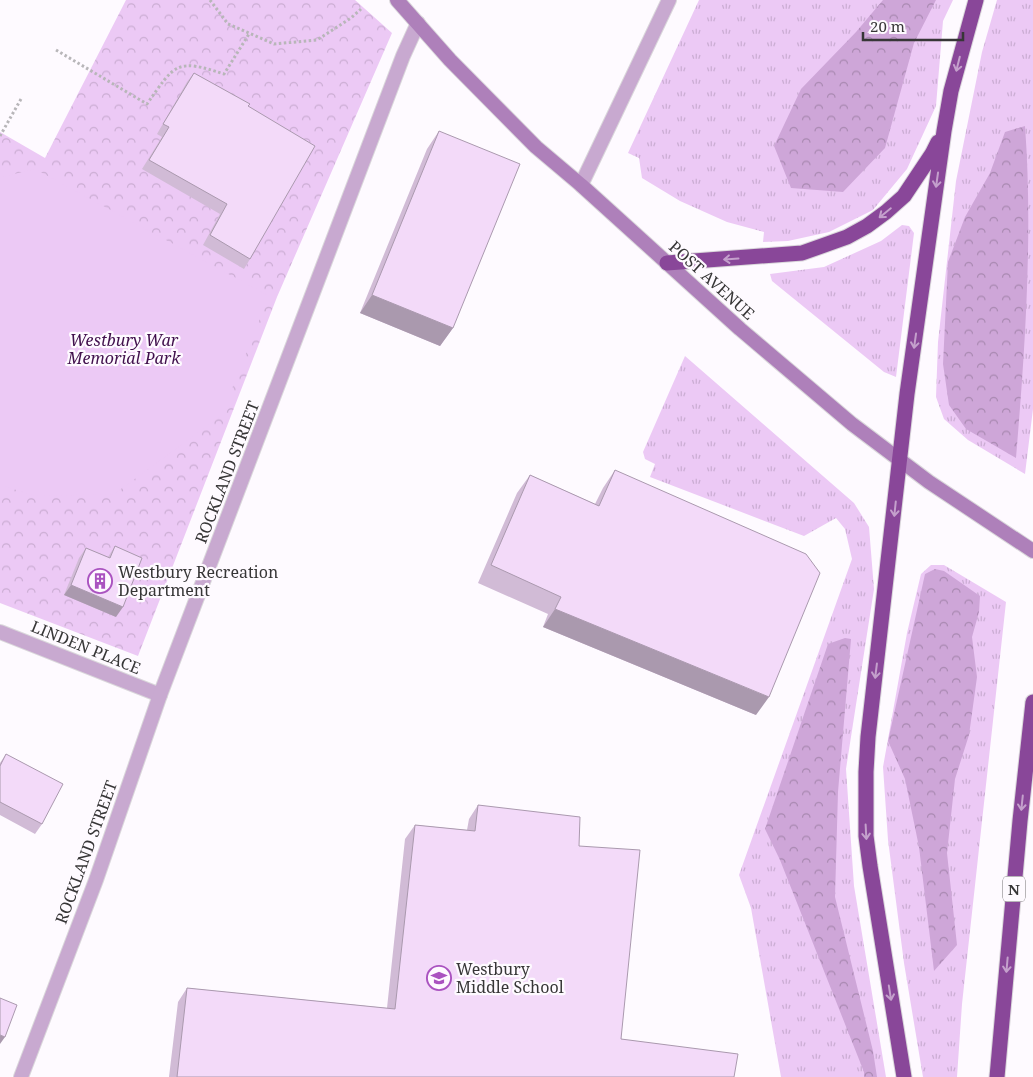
<svg xmlns="http://www.w3.org/2000/svg" width="1033" height="1077" font-family="'Noto Serif',serif">
<style>
.grass{fill:url(#grass-tufts)}
.forest{fill:url(#forest-crowns)}
.park{fill:url(#park-crowns)}
.pitch{fill:#ecc9f5}
.lines{fill:none;stroke-linecap:round;stroke-linejoin:round}
.minor-casing{stroke:#dad7db;stroke-width:16}
.tertiary-casing{stroke:#dad7db;stroke-width:16}
.secondary-casing{stroke:#dad7db;stroke-width:16}
.motorway-casing{stroke:#dad7db;stroke-width:17}
.path{stroke:#b8b6b9;stroke-width:3;stroke-dasharray:2.5 2.5;stroke-linecap:butt}
.minor{stroke:#c8a9d0;stroke-width:14}
.tertiary{stroke:#c8a9d0;stroke-width:14}
.secondary{stroke:#ae80ba;stroke-width:14}
.motorway{stroke:#894799;stroke-width:15}
.wall{fill:#d1bbd6}
.shaded-wall{fill:#aa99ae}
.building{fill:#f3daf9;stroke:#aa99ae}
.oneway{stroke:#c4a0cc}
.labels{text-anchor:middle;dominant-baseline:central;stroke-width:4.5;stroke-linejoin:round;paint-order:stroke}
.shield{fill:#fefaff;stroke:#737173;stroke-width:1}
.shield-label{font-size:15px;font-weight:bold;fill:#373637}
.street-label{font-size:16px;fill:#373637;stroke:#fefaff}
.park-label{font-size:16px;font-style:italic;fill:#41104d;stroke:#fefaff}
.poi-label{font-size:16px;fill:#373637;stroke:#fefaff;text-anchor:start}
</style>
<defs>
<pattern id="grass-tufts" width="24" height="20" patternUnits="userSpaceOnUse" patternTransform="scale(1.25)"><rect width="24" height="20" fill="#ecc9f5"/><path d="M3 7l-1-3M5 7V3M7 7l1-3M15 17l-1-3M17 17v-4M19 17l1-3" fill="none" stroke="#cbadd3"/></pattern>
<pattern id="forest-crowns" width="20" height="18" patternUnits="userSpaceOnUse" patternTransform="scale(1.25)"><rect width="20" height="18" fill="#cea6d8"/><path d="M2 6a3 3 0 1 1 6 0M12 15a3 3 0 1 1 6 0" fill="none" stroke="#a888b0"/></pattern>
<pattern id="park-crowns" width="20" height="18" patternUnits="userSpaceOnUse" patternTransform="scale(1.25)"><rect width="20" height="18" fill="#ecc9f5"/><path d="M2 6a3 3 0 1 1 6 0M12 15a3 3 0 1 1 6 0" fill="none" stroke="#cbadd3"/></pattern>
</defs>
<rect width="100%" height="100%" fill="#fefaff"/>
<path class="grass" d="M699,0H953L943,21L936,106L907,169L873,210L829,232L788,241L763,242L764,232L727,222L680,201L642,178L639,158L628,153Z
M997,0H1033V409L1025,474L968,440L944,419L936,397L938,342L956,181L982,52Z
M902,225L909,226L914,233L896,377L884,372L772,281L770,274L824,267L881,241Z
M685,356L854,503L869,527L874,589L846,769L854,886L886,1077H781L751,908L739,875L852,559L845,529L836,518L804,536L650,477L655,464L645,459L643,452Z
M931,565H944L1006,602L962,1004L957,1077H923L904,963L888,840L883,767L907,633L921,574Z"/>
<path class="forest" d="M883,0H936L914,43L885,148L843,192L791,188L774,146L801,89L856,32Z
M1025,126C1033,234 1025,350 1016,458L966,429L949,405L943,364L948,262L965,217L990,173L1005,132Z
M935,569L944,571L980,596L979,612L972,637L977,677L969,735L955,779L947,853L957,945L934,971L919,847L905,779L888,741L925,574Z
M845,638L851,639L838,792L835,897L873,1051L877,1077H864V1072L780,860L765,829L828,644Z"/>
<path class="park" d="M126,0H355L392,33L277,297L138,656L0,603V132L45,158Z"/>
<path class="pitch" d="M35,169L269,296L221,416L114,494L36,496L0,485V181L2,177Z"/>
<g class="lines">
<defs>
<path id="minor" d="M581,185L669,0
M0,632L160,695"/>
<path id="tertiary" d="M21,1077L96,880L160,695L403,56L418,23"/>
<path id="secondary" d="M397,0L450,60L536,147L581,185L740,329L852,424L929,482L1033,551"/>
<path id="motorway" d="M667,263L802,253L847,237L867,226L886,212L904,196L932,154L938,142
M904,1077L870,866L866,836V772L868,737L907,394L944,131L951,91L976,0
M997,1077L1020,821L1033,702"/>
</defs>
<use href="#minor" class="minor-casing"/>
<use href="#tertiary" class="tertiary-casing"/>
<use href="#secondary" class="secondary-casing"/>
<use href="#motorway" class="motorway-casing"/>
<path class="path" d="M210,0L228,24L274,44L317,40L351,18L361,9
M56,50L147,104C175,64 176,58 224,74L249,34
M0,136L21,99"/>
<use href="#minor" class="minor"/>
<use href="#tertiary" class="tertiary"/>
<use href="#secondary" class="secondary"/>
<use href="#motorway" class="motorway"/>
</g>
<path class="wall" d="M194,73L248,106L250,259L244,269L203,245L220,214L142,169L162,137L157,134L187,82Z
M439,131L453,328L440,346L360,313L427,149Z
M615,470L756,715L543,627L548,614L478,583L517,493L530,475L595,504L603,488Z
M115,546L116,617L64,595L79,558L86,548L108,557Z
M6,754L42,824L35,834L0,815V763Z
M478,805L579,846L621,1039L734,1077H169L178,1002L187,988L387,1008L405,839L415,825L467,830L469,819Z"/>
<path class="shaded-wall" d="M372,295L453,328L440,346L360,313Z
M71,585L123,607L116,617L64,595Z
M555,609L769,697L756,715L543,627Z
M0,1035L5,1037L0,1044Z"/>
<path class="building" d="M194,73L250,104L248,106L315,146L250,259L210,235L227,204L149,160L169,127L163,124Z
M439,131L520,164L453,328L372,295Z
M615,470L806,554L820,573L769,697L555,609L561,597L491,565L530,475L599,506Z
M115,546L142,558L123,607L71,585L86,548L110,558Z
M6,754L63,784L42,824L0,802V766Z
M478,805L580,817L579,846L640,850L621,1039L738,1054L734,1077H177L187,988L395,1009L415,825L475,831Z
M0,998L17,1005L5,1037L0,1035Z"/>
<defs><path id="oneway-shaft" d="M-6 0H5M1.5-3L5.5 0L1.5 3" fill="none" stroke-width="1.6" stroke-linecap="round" stroke-linejoin="round" transform="scale(1.25)"/></defs>
<g class="oneway">
<use href="#oneway-shaft" transform="translate(958 64) rotate(104)"/>
<use href="#oneway-shaft" transform="translate(937 180) rotate(98)"/>
<use href="#oneway-shaft" transform="translate(885 213) rotate(141)"/>
<use href="#oneway-shaft" transform="translate(731 259) rotate(176)"/>
<use href="#oneway-shaft" transform="translate(915 341) rotate(98)"/>
<use href="#oneway-shaft" transform="translate(895 509) rotate(96)"/>
<use href="#oneway-shaft" transform="translate(876 671) rotate(97)"/>
<use href="#oneway-shaft" transform="translate(1022 803) rotate(96)"/>
<use href="#oneway-shaft" transform="translate(866 832) rotate(87)"/>
<use href="#oneway-shaft" transform="translate(1007 965) rotate(95)"/>
<use href="#oneway-shaft" transform="translate(890 993) rotate(81)"/>
</g>
<defs>
<symbol id="building-ring" viewBox="-11 -11 22 22"><circle r="9.5" fill="#fefaff" stroke="#aa53c0" stroke-width="1.5"/><path d="M-4-6H4V6H1V3H-1V6H-4ZM-2.5-4.3h1.7v1.8h-1.7ZM.8-4.3h1.7v1.8H.8ZM-2.5-1h1.7V.8h-1.7ZM.8-1h1.7V.8H.8Z" fill="#aa53c0"/></symbol>
<symbol id="school-ring" viewBox="-11 -11 22 22"><circle r="9.5" fill="#fefaff" stroke="#aa53c0" stroke-width="1.5"/><path d="M0-5L7-2L0 1L-7-2ZM-4 1L0 2.5L4 1V4Q0 6-4 4Z" fill="#aa53c0"/></symbol>
</defs>
<g fill-rule="evenodd">
<use href="#building-ring" x="86" y="567" width="28" height="28"/>
<use href="#school-ring" x="425" y="964" width="28" height="28"/>
</g>
<g class="labels">
<rect class="shield" x="1003" y="876.5" width="22" height="25" rx="4"/>
<g class="shield-label">
<text x="1014" y="889">N</text>
</g>
<g class="street-label">
<text transform="translate(712 280) rotate(42)">POST AVENUE</text>
<text transform="translate(227 472) rotate(-69)">ROCKLAND STREET</text>
<text transform="translate(86 647) rotate(22)">LINDEN PLACE</text>
<text transform="translate(86 852) rotate(-70)">ROCKLAND STREET</text>
</g>
<g class="park-label">
<text x="124" y="340">Westbury War<tspan x="124" dy="18">Memorial Park</tspan></text>
</g>
<g class="poi-label">
<text x="118" y="572">Westbury Recreation<tspan x="118" dy="18">Department</tspan></text>
<text x="456" y="969">Westbury<tspan x="456" dy="18">Middle School</tspan></text>
</g>
</g>
<path d="M863 32v8h100v-8" fill="none" stroke="#373637" stroke-width="2.5"/>
<text x="870" y="32" font-size="15" fill="#373637" stroke="#fefaff" stroke-width="4" paint-order="stroke">20 m</text>
</svg>
